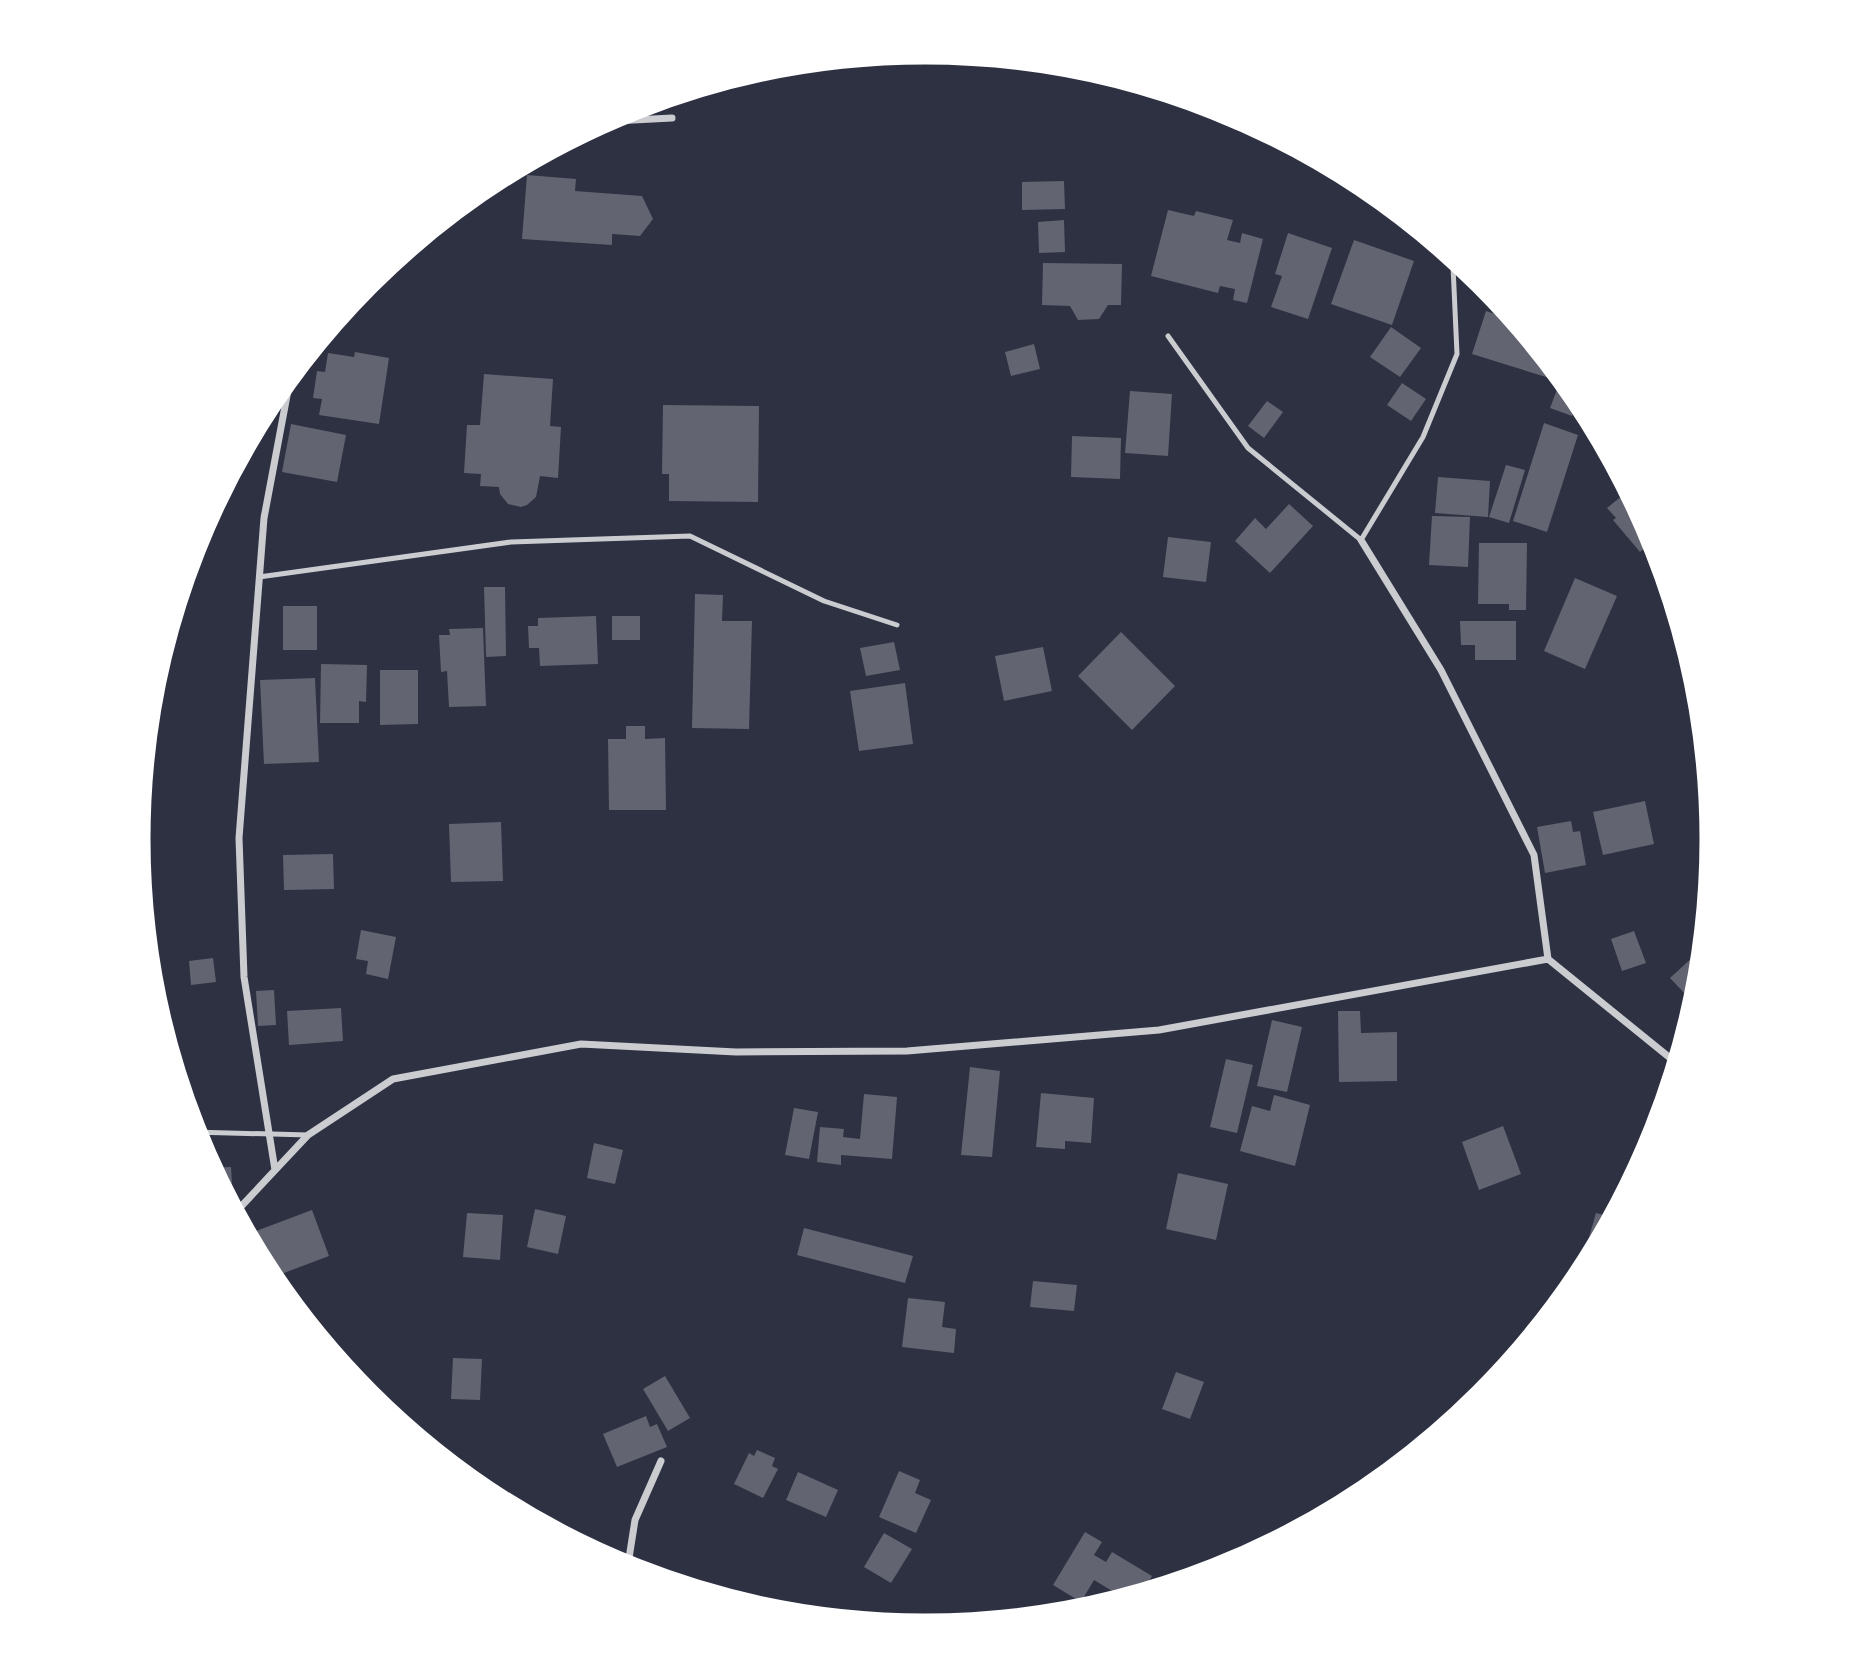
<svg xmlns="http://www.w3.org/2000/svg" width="1851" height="1677" font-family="Barlow,sans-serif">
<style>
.building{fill:#626471}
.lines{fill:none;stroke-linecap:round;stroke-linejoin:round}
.service{stroke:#caccd0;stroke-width:5}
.minor{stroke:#caccd0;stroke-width:7}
.rim{fill:none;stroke:#fff;stroke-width:9}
</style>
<rect width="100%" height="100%" fill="#2d3142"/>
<path class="building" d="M527,175L576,179L575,191L642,196L653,219L640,236L612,234V245L522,239Z
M1064,181L1065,209L1022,210V182Z
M1168,210L1194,216L1196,211L1233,220L1227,240L1240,243L1242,233L1263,239L1247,303L1233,300L1235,289L1220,286L1218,293L1151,276Z
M1064,220L1065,252L1039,253L1038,222Z
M1288,233L1332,248L1308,319L1271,307L1282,276L1275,274Z
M1354,240L1414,261L1392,325L1331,304Z
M1043,263L1122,264L1121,305H1108L1099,319L1078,320L1070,306L1042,305Z
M1486,311L1520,322L1561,372L1559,381L1472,354Z
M1391,327L1421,348L1400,377L1370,357Z
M1034,344L1040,369L1011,376L1005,352Z
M355,352L389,358L379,424L319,415L322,399L313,398L317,371L325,372L328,353L354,357Z
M484,374L553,379L550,426L561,427L558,478L540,476L536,497L527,505L521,507L508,504L500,494L499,487L480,486L481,474L464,473L467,425H480Z
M1563,374L1580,394L1572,416L1550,408Z
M1402,383L1426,399L1411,421L1387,405Z
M1130,391L1172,394L1168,456L1125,453Z
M1267,401L1283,412L1264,438L1248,426Z
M663,405L759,406L758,502L669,501V474H662Z
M1544,423L1578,435L1547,532L1513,521Z
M291,424L346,435L337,482L282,472Z
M1072,436L1121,438L1120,479L1071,477Z
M1506,465L1525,470L1509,523L1489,517Z
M1438,477L1490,481L1488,517L1435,513Z
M1623,495L1657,537L1640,552L1613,520L1616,518L1607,508Z
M1289,504L1313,526L1270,573L1235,541L1255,518L1266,529Z
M1432,516L1470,517L1468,567L1429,565Z
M1168,537L1211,542L1206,582L1163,577Z
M1479,543H1527L1526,610H1509V604H1478Z
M1575,578L1617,596L1585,669L1544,651Z
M484,587H505L506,656L486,657Z
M695,594L723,595L722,621H752L749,729L692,728Z
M283,606H317V650H283Z
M596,616L598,664L540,666L539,648H529L528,626H538V618Z
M612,616H640V640H612Z
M1460,621H1516V660H1475V645H1461Z
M483,628L486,706L449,707L447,671L441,672L439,635H450L449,629Z
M1121,632L1175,686L1132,730L1078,676Z
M894,642L900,670L866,676L860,648Z
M1043,647L1052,691L1004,701L995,656Z
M321,664L367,665L366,702L359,701V723H320Z
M380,670H418V724L380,725Z
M315,678L319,762L264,764L260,680Z
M905,683L913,744L859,751L850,691Z
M626,726H645V739L665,738L666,810H609L608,739H626Z
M1708,758H1709L1711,776L1705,775Z
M1645,801L1654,844L1603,855L1593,812Z
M1571,821L1573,832L1580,831L1586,865L1545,873L1537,827Z
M501,822L503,881L451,882L449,824Z
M333,854L334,889L284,890L283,855Z
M361,930L396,937L388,979L366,974L368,961L356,959Z
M1634,931L1646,963L1622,971L1611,939Z
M1694,956L1704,967L1703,981L1687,996L1670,978Z
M213,958L216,982L191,985L189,961Z
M274,990L276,1025L258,1026L256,991Z
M341,1008L343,1041L289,1045L287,1011Z
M1338,1011H1360L1361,1033L1397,1032V1081L1339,1082Z
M1272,1020L1302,1027L1287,1092L1257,1086Z
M1226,1059L1253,1065L1237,1133L1210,1127Z
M970,1067L1000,1071L992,1157L961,1155Z
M1041,1093L1094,1098L1091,1143L1065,1141V1149L1036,1147Z
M864,1094L897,1097L892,1159L841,1155V1165L817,1162L820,1127L844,1129L843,1137L860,1139Z
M1274,1095L1310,1105L1295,1166L1240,1151L1252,1106L1270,1111Z
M794,1108L818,1112L809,1159L785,1155Z
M1503,1126L1521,1174L1479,1190L1462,1142Z
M594,1143L623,1150L615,1184L587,1178Z
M231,1167L233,1202H227L209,1168Z
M1178,1173L1228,1184L1216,1240L1166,1229Z
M535,1209L566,1216L558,1254L527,1247Z
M312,1210L329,1256L268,1279L245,1235Z
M467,1213L503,1215L500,1260L463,1257Z
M1596,1213L1615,1218L1596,1254L1585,1251Z
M804,1228L913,1256L905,1283L797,1255Z
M1033,1281L1077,1285L1074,1311L1030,1307Z
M908,1298L945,1302L942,1327L956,1329L954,1353L902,1347Z
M453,1358L482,1359L480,1400L451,1399Z
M1176,1372L1204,1382L1190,1419L1162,1409Z
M665,1376L690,1418L668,1431L643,1389Z
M646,1416L650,1427L657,1424L667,1447L617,1467L603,1434Z
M757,1450L775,1458L772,1466L778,1469L763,1498L734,1484L749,1453L754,1456Z
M899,1471L920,1480L915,1493L931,1500L916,1533L879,1517Z
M798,1472L838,1490L826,1517L786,1500Z
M1085,1532L1102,1542L1094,1555L1106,1562L1112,1552L1152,1576L1140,1596L1127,1600L1094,1580L1081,1602L1053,1585Z
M884,1533L912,1549L891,1583L864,1567Z
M728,1588L736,1594L731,1602L721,1599Z
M1034,1610L1051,1617L1030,1619Z"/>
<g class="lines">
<path class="service" d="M1168,336L1248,448L1361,540L1423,437L1457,354L1453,266L1433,236
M259,577L511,542L690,536L824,601L897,625
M192,1132L308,1135"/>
<path class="minor" d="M595,122L672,118
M1361,540L1441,670L1534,855L1548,959L1680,1066
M275,1170L244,977L239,838L264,518L292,369
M234,1214L308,1135L393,1079L581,1044L736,1052L907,1051L1159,1030L1548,959
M627,1571L635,1520L661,1461"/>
</g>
<path d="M0 0H1851V1677H0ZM146 839a779 779 0 1 1 1558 0a779 779 0 1 1-1558 0Z" fill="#fff" fill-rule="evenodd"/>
<path class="rim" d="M146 839a779 779 0 1 1 1558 0a779 779 0 1 1-1558 0Z"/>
</svg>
